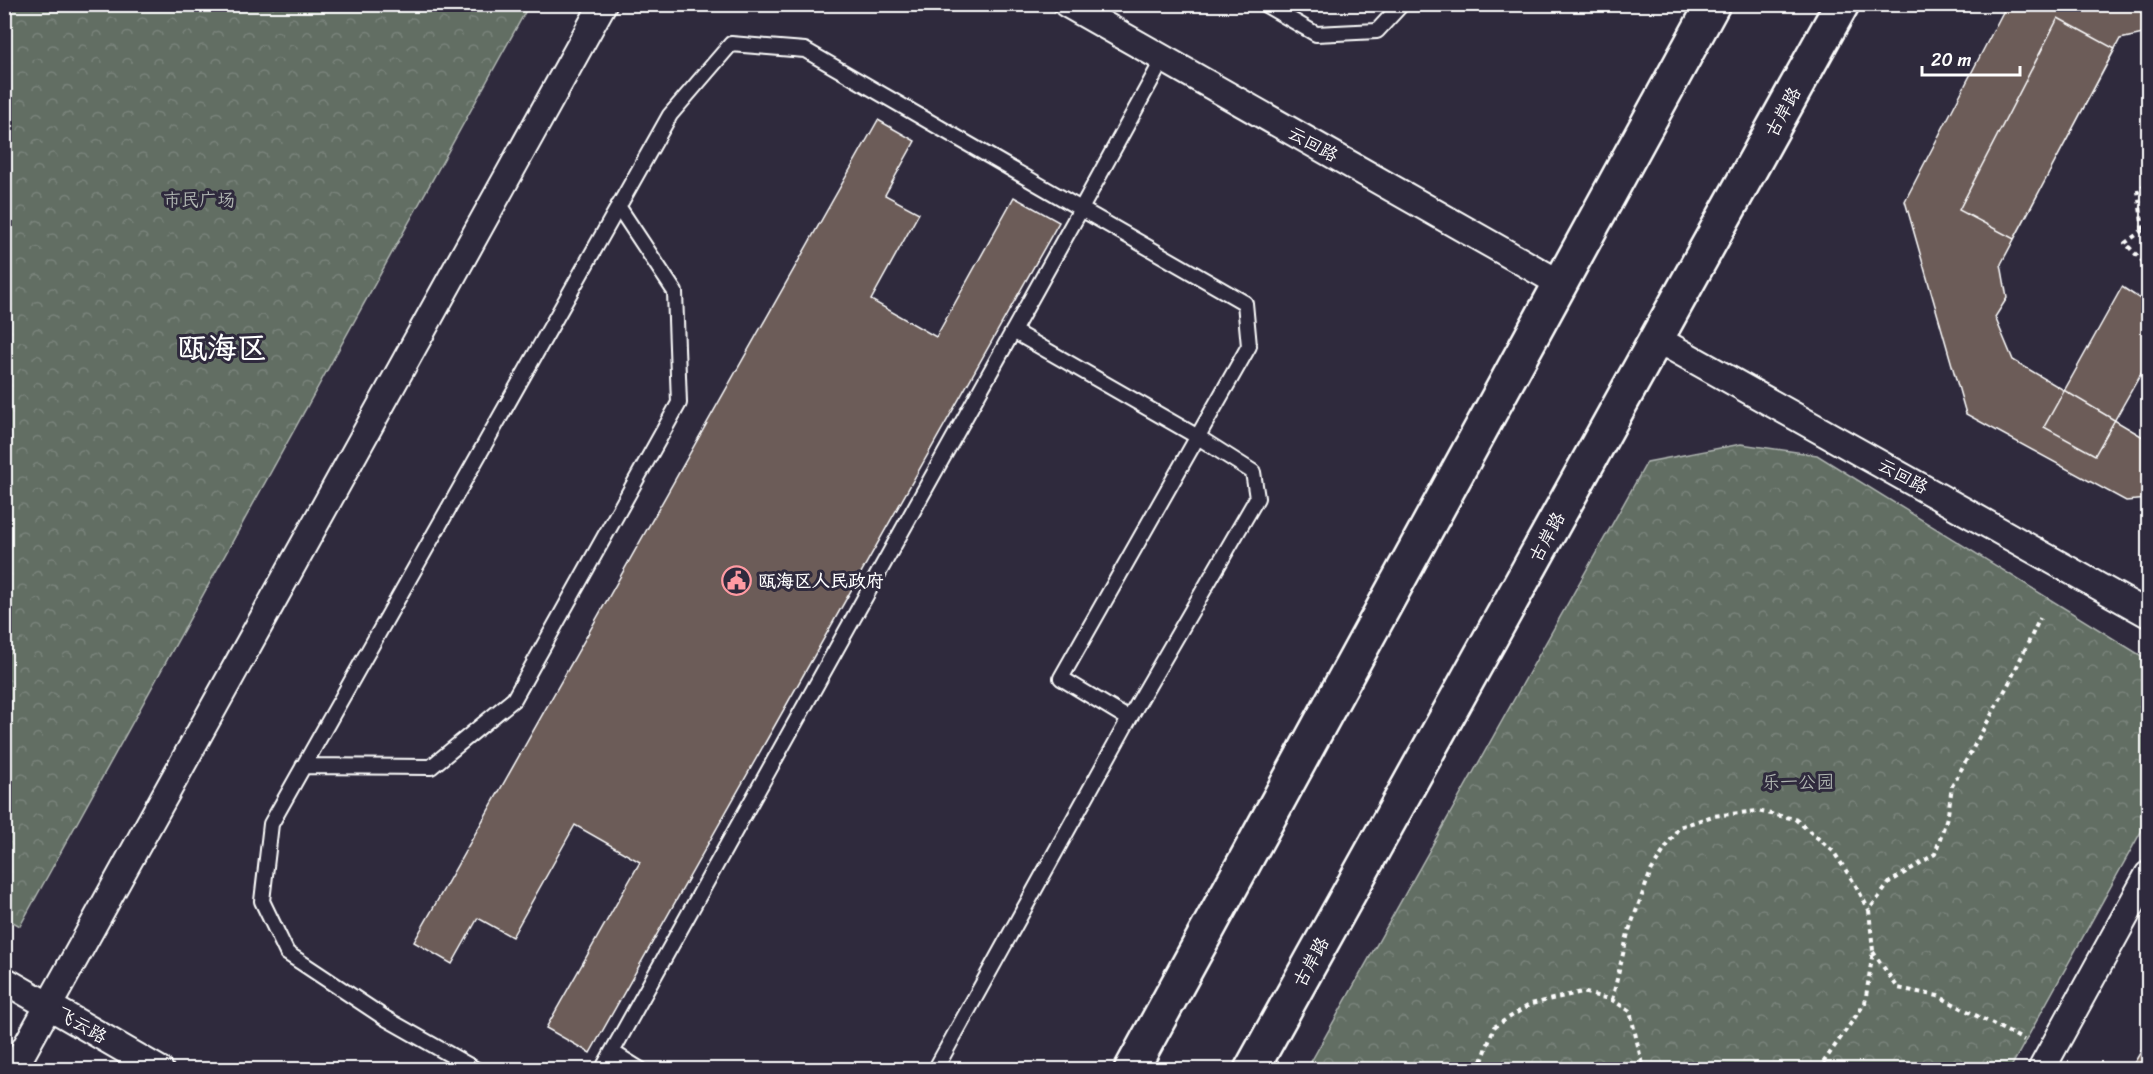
<svg xmlns="http://www.w3.org/2000/svg" width="2153" height="1074" font-family="Sriracha,'LXGW WenKai TC',sans-serif">
<style>
.park{fill:url(#park-crowns);stroke:#b0b6b2;stroke-width:1.5}
.building{fill:#6c5c59;stroke:#fff;stroke-width:1.5}
.lines{fill:none;stroke-linecap:round;stroke-linejoin:round}
.service-casing{stroke:#fff;stroke-width:18}
.minor-casing{stroke:#fff;stroke-width:30}
.tertiary-casing{stroke:#fff;stroke-width:38}
.path{stroke:#fff;stroke-width:4;stroke-dasharray:4.5 4.5;stroke-linecap:butt}
.service{stroke:#2f2a3d;stroke-width:14}
.minor{stroke:#2f2a3d;stroke-width:26}
.tertiary{stroke:#2f2a3d;stroke-width:33}
.labels{text-anchor:middle;dominant-baseline:central;stroke-width:6;stroke-linejoin:round;paint-order:stroke}
.street-label{font-size:18px;fill:#fff;stroke:#2f2a3d}
.park-label{font-size:18px;fill:#b0b6b2;stroke:#2f2a3d}
.poi-label{font-size:18px;font-weight:bold;fill:#fff;stroke:#2f2a3d;text-anchor:start}
.town-label{font-size:30px;font-weight:bold;fill:#fff;stroke:#2f2a3d}
</style>
<defs>
<pattern id="park-crowns" width="20" height="18" patternUnits="userSpaceOnUse" patternTransform="scale(1.5)"><rect width="20" height="18" fill="#626e64"/><path d="M2 6a3 3 0 1 1 6 0M12 15a3 3 0 1 1 6 0" fill="none" stroke="#7a847b"/></pattern>
</defs>
<rect width="100%" height="100%" fill="#2f2a3d"/>
<filter id="ink" filterUnits="userSpaceOnUse"><feTurbulence type="fractalNoise" baseFrequency=".0167" numOctaves="2"/><feDisplacementMap in="SourceGraphic" scale="12" xChannelSelector="R" yChannelSelector="G"/><feConvolveMatrix kernelMatrix="1 2 1 2 8 2 1 2 1" color-interpolation-filters="sRGB"/></filter>
<g filter="url(#ink)">
<path class="park" d="M5,4L529,5L20,926L4,917Z
M1741,444L1817,455L2148,660V819L2010,1069H1307L1647,462Z"/>
<path class="building" d="M2021,4H2148V33L2120,39L2001,264L2007,298L1995,317L2013,360L2148,440V499L2126,501L1966,414L1905,201L2004,10Z
M2058,18L2115,49L2014,239L1959,210Z
M878,120L915,141L885,195L919,213L871,300L936,337L1014,197L1059,222L590,1053L546,1028L640,862L575,825L512,937L478,918L452,964L414,942Z
M2122,287L2148,304V361L2095,455L2044,427Z
M2143,1048L2148,1051V1070H2130Z
M2143,1048L2148,1051V1070H2130Z"/>
<g class="lines">
<defs>
<path id="service" d="M1264,4L1316,34L1377,31L1402,4
M1013,331L1198,437L1253,472L1257,498L1129,719
M303,766L431,767L514,699L679,403L675,292L618,206
M612,1052L641,1070
M477,1070L385,1018L287,953L262,901L271,824L670,115L731,44L805,50L1081,209L1163,59
M602,1070L1081,209L1245,303L1249,346L1061,678L1129,719L935,1070"/>
<path id="minor" d="M1067,4L1561,284
M1657,339L2148,614
M4,980L160,1070
M13,1070L603,4
M2041,1070L2148,875"/>
<path id="tertiary" d="M1131,1070L1713,4
M1251,1070L1842,4"/>
</defs>
<use href="#service" class="service-casing"/>
<use href="#minor" class="minor-casing"/>
<use href="#tertiary" class="tertiary-casing"/>
<path class="path" d="M2143,230L2125,243L2148,267
M2143,230L2138,191L2148,181
M1873,952L1898,988L1938,996L2024,1040
M1612,1000L1628,933L1651,871L1679,827L1713,816L1757,811L1795,819L1833,851L1855,884L1869,910
M1479,1070L1494,1027L1531,1004L1582,992L1612,1000L1630,1011L1641,1059L1646,1070
M1818,1070L1865,1003L1873,951L1869,910L1890,882L1935,854L1948,814L1952,786L2009,683L2040,618"/>
<use href="#service" class="service"/>
<use href="#minor" class="minor"/>
<use href="#tertiary" class="tertiary"/>
</g>
</g>
<defs>
<symbol id="civic-ring" viewBox="-11 -11 22 22"><circle r="9.5" fill="#2f2a3d" stroke="#ff9aa2" stroke-width="1.5"/><path d="M-.6-6.5H3V-4.5H.6V-3L4-1V1h2V6H-6V1h2V-1L-.6-3ZM-1.2 2.5V6h2.4V2.5Z" fill="#ff9aa2"/></symbol>
</defs>
<g fill-rule="evenodd">
<use href="#civic-ring" x="720" y="564" width="33" height="33"/>
</g>
<g class="labels">
<g class="street-label">
<text transform="translate(1783 112) rotate(-61)">古岸路</text>
<text transform="translate(1313 144) rotate(29)">云回路</text>
<text transform="translate(1903 476) rotate(29)">云回路</text>
<text transform="translate(1547 537) rotate(-61)">古岸路</text>
<text transform="translate(1311 962) rotate(-61)">古岸路</text>
<text transform="translate(82 1025) rotate(30)">飞云路</text>
</g>
<g class="park-label">
<text x="199" y="200">市民广场</text>
<text x="1798" y="782">乐一公园</text>
</g>
<g class="poi-label">
<text x="758" y="581">瓯海区人民政府</text>
</g>
<g class="town-label">
<text x="222" y="348">瓯海区</text>
</g>
</g>
<rect width="2153" height="1074" fill="none" stroke="#2f2a3d" stroke-width="24"/>
<rect x="12" y="12" width="2129" height="1050" fill="none" stroke="#fff" stroke-width="2" filter="url(#ink)"/>
<path d="M1922 66v9h98v-9" fill="none" stroke="#ffffff" stroke-width="3"/>
<text x="1931" y="66" font-size="18" fill="#ffffff" stroke="#2f2a3d" stroke-width="4.5" paint-order="stroke">20 m</text>
</svg>
